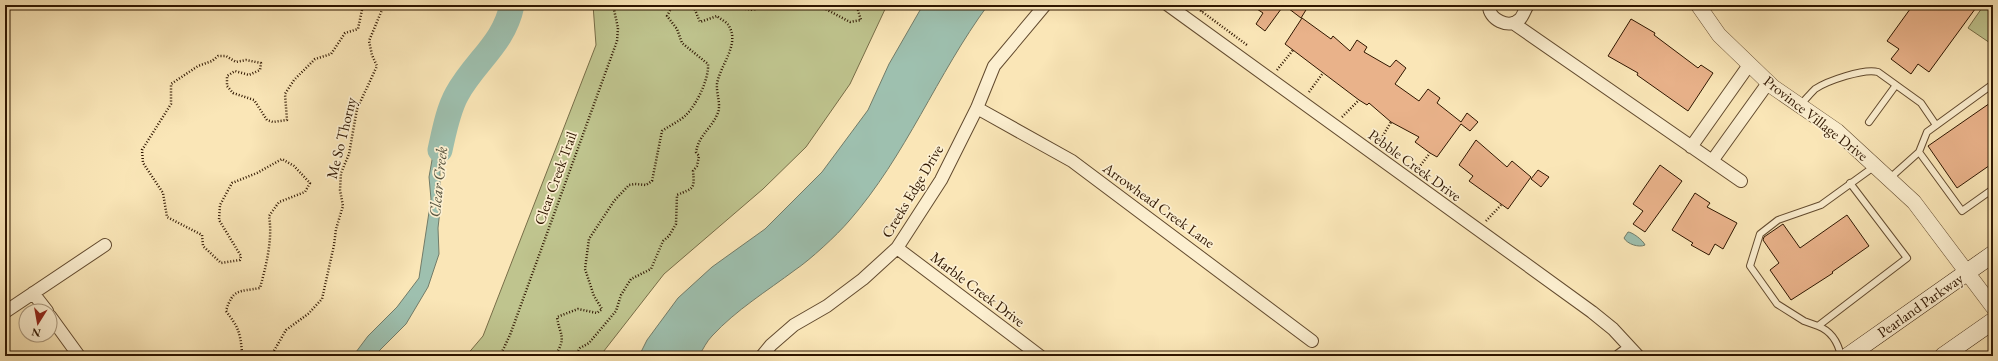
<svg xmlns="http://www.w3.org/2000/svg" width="1998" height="361" font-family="'EB Garamond',serif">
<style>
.green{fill:#bfc48e;stroke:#776d47}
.water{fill:#9ec0af;stroke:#727c69}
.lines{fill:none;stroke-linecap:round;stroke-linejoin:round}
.river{stroke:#9ec0af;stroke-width:25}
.building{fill:#e9b28a;stroke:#2f1600}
.service-casing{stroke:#624a2e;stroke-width:8}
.minor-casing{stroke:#624a2e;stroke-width:14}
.tertiary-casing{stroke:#624a2e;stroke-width:16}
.secondary-casing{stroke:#2f1600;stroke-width:18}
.path{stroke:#2f1600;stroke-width:2.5;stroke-dasharray:1 2;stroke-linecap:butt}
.service{stroke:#fcefd0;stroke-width:6}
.minor{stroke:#fcefd0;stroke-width:12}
.tertiary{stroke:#fcefd0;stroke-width:15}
.secondary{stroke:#fcefd0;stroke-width:17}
.labels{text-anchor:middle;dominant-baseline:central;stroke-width:3.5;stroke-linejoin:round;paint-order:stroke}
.street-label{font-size:15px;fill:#2f1600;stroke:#fcefd0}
.water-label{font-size:16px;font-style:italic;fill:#56523d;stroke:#fcefd0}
</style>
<rect width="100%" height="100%" fill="#fae6b7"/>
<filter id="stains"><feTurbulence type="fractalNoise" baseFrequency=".005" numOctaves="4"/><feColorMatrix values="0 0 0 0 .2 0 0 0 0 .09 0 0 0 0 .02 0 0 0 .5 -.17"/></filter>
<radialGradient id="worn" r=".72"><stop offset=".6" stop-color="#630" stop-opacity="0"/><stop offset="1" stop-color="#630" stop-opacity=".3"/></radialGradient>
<path class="green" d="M593,5H887L850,84L806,147L763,189L664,274L600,356H466L483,336L596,45Z
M1984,5L1993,11V45L1968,28Z"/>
<path class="water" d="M923,5H988C937,74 906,156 849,221C837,235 810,260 795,270C767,291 736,310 712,336C707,341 703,349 699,356H639L647,340L678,298L712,267L765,229L822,172L868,110L889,64Z
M444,116L452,119L440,173V210L438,228L439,254L428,287L406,324L374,356H353L368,336L397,307L419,278L431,199L429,177L435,143Z
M1628,232C1632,232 1643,240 1645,245C1639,248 1627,244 1624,238Z"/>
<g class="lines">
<path class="river" d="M440,150C444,132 448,110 457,94C475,61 504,44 512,5"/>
</g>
<path class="building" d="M1251,5H1309L1301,18L1284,5L1265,31L1256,24L1263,13Z
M1913,5H1978L1929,72L1918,64L1911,74L1891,59L1899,49L1887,41Z
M1302,18L1331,39L1333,36L1350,51L1357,40L1367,47L1364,52L1390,67L1396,60L1406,68L1395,84L1419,101L1428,89L1440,98L1437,103L1461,122L1467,113L1478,122L1470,131L1461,124L1437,157L1430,153L1415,142L1419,137L1391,122L1369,103L1367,105L1359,100L1285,44Z
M1631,19L1655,33L1654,35L1698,68L1701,65L1713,73L1688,111L1637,75L1638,73L1608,56Z
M1993,101V163L1957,188L1928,146Z
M1476,140L1507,167L1512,161L1531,177L1508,209L1469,181L1473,176L1459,165Z
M1660,165L1682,181L1645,232L1633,224L1643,211L1633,204Z
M1538,170L1549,177L1541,187L1531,179Z
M1695,193L1710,203L1707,207L1737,223L1723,249L1715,244L1709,255L1691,245L1693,243L1672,230Z
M1847,215L1869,246L1832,272L1833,273L1791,300L1770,270L1779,263L1763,240L1764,237L1783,224L1800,248Z"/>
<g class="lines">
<defs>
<path id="service" d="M1993,84L1927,132L1919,152L1962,211L1993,189
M1800,105C1805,100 1810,94 1815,89C1827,81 1864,68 1878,72L1921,103L1936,125
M1869,122L1896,85
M1890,178L1919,152
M1850,183L1907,258L1818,326L1804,321L1777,304L1750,266L1760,234L1778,220L1821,205L1875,166
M1818,326C1831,331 1838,342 1841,356"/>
<path id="minor" d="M1168,5L1592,312L1613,329L1638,356
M1489,5C1488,19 1509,30 1520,19C1523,16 1525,9 1528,5
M1513,23L1741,181
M977,108L1072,161L1312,341
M1691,147L1749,65
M1712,161L1768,83
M897,248L1040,356
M33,293L47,311
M5,312L105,245
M50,316L79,356
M762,356L771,345L794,325L827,306L863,279L897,248L941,180L977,108L994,66L1045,5
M1619,356L1630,348"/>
<path id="tertiary" d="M1698,5L1719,35L1773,87L1837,131L1914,202L1993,307"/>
<path id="secondary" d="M1848,356L1993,254
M1943,356L1993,321"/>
</defs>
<use href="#service" class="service-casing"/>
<use href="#minor" class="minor-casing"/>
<use href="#tertiary" class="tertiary-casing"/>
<use href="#secondary" class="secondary-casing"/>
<path class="path" d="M734,5L739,8L754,10L758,5
M818,5L850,22L861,20L857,7L859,5
M1193,5L1247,45
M1202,12L1209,5
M1277,70L1293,50
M1309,92L1323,73
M1342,117L1359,100
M1378,144L1391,122
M1417,170L1430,153
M1486,221L1501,205
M236,356L242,352C240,331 238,327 226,311C233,288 239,292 260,288C266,266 273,239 269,216L279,202L305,192L310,183L294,166L282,159L257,173L232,183L220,205L219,220L241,256L240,260L221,263L203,246L202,235L167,217L163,193L143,163L142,150L171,104V84L198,66L212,61L218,56H226L236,62L246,60L261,63L260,70L249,75L235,71L227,76V86L233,93L254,100L267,120L273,122L287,120L285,94L294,80L315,59L331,54L345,33L358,29L363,5
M271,356L286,330L308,314L322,299L334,245L336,229L343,206L340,190L341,173L349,154L357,109L377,66L372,55L369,41L384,5
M500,356L510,335L617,41L618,28L613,5
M555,356C567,336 560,337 557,317L578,309L597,313L602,309L594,296L585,269L589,239L614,201L629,185L635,184L646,185L652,181L662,131C669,126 680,121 686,115C697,104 709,79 708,64L682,43L677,29L667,16L673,5
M575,356L580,348L589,343L616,311L621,295L631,279L651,269L663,241L669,236L676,224L677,195C693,188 695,190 693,171L697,166L699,156L696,152C699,135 710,130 717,115C722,105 716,94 717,84C720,65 740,45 729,26C727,22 720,19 717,16L700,22L693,5"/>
<use href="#service" class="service"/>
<use href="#minor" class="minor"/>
<use href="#tertiary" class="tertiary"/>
<use href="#secondary" class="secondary"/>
</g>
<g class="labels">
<g class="street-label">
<text transform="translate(1816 118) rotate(38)">Province Village Drive</text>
<text transform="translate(341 138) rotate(-76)">Me So Thorny</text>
<text transform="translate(1415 165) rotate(36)">Pebble Creek Drive</text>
<text transform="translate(555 178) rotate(-70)">Clear Creek Trail</text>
<text transform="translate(912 191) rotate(-59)">Creeks Edge Drive</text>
<text transform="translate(1159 205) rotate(36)">Arrowhead Creek Lane</text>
<text transform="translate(978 289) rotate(37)">Marble Creek Drive</text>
<text transform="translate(1920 305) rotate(-35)">Pearland Parkway</text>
</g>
<g class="water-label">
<text transform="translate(438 182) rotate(-84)">Clear Creek</text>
</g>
</g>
<rect width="1998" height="361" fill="none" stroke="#fae6b7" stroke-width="20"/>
<rect x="6" y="6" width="1986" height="349" fill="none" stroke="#2f1600" stroke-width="2"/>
<rect x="10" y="10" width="1978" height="341" fill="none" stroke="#2f1600"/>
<g transform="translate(38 323) rotate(191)"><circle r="19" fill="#fcefd0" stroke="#aa987d"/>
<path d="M0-3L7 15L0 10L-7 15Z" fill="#8f2418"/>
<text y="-6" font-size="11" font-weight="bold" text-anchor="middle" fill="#2f1600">N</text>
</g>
<rect width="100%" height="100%" filter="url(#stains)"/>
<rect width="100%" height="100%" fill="url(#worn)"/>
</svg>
